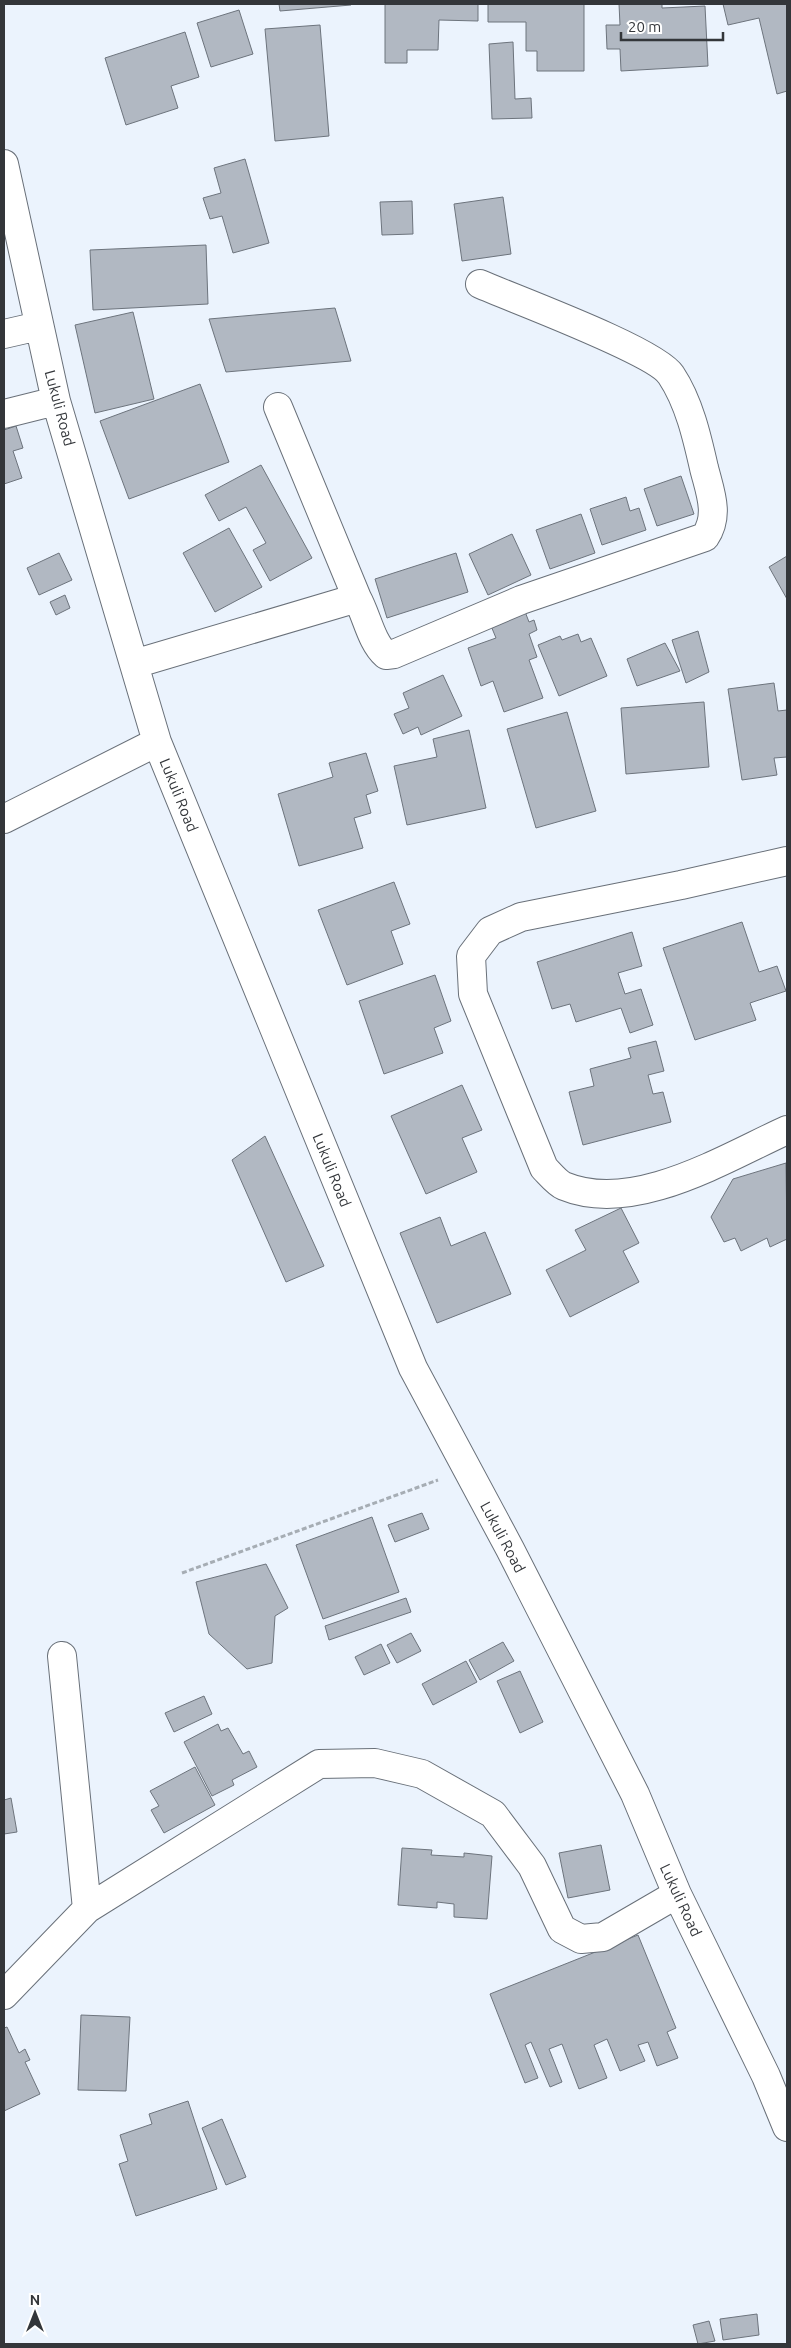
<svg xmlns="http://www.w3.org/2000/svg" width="791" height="2348" font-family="Ubuntu,sans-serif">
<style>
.building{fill:#b1b8c2;stroke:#6d747d}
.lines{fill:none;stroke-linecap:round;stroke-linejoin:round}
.minor-casing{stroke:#697079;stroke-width:30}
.path{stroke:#a6adb4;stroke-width:3;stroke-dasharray:5 2.5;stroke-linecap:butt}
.minor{stroke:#fff;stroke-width:28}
.labels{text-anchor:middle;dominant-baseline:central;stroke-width:4;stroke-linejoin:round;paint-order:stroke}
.street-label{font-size:15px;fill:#33363a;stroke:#fff}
</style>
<rect width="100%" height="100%" fill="#ebf3fd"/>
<path class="building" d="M279,4H350L351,5L280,11Z
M385,4H478V21L439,20L438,50H407V63H385Z
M488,4H584V71H537V51H526V22H488Z
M619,4H662V8L705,6L708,66L621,71L620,49H607L606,25H620Z
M723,4H787V91L777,94L759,18L728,25Z
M239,10L253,54L211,67L197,23Z
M320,25L329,136L275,141L265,29Z
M185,32L199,77L171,86L178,108L126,125L105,58Z
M513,42L515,99L531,98L532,118L492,119L489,44Z
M245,159L269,243L233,253L222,216L210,219L203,198L221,193L214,168Z
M503,197L511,254L462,261L454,204Z
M412,201L413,234L382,235L380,202Z
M206,245L208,304L93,310L90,250Z
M335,308L351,361L226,372L209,319Z
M133,312L154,399L95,413L75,325Z
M200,384L229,462L129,499L100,421Z
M16,426L23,448L13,451L22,478L4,484V430Z
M261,465L312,558L270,581L253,550L266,543L246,507L219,521L205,495Z
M681,476L694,514L657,526L644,489Z
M626,497L630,511L639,508L646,530L602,545L590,509Z
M581,514L595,553L550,569L536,530Z
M229,528L262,587L215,612L183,553Z
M512,534L531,575L488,595L469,554Z
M59,553L72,580L39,595L27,568Z
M456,553L468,592L387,618L375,579Z
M787,556V599L769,567Z
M65,595L70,608L56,615L50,602Z
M524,609L529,622L534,620L537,630L529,634L537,657L529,660L543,698L504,712L493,681L481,686L468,648L496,638L489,621Z
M698,631L709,672L686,683L672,640Z
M578,634L581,642L591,638L607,676L559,696L538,645L560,636L562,640Z
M665,643L680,671L637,686L627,659Z
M443,675L462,716L421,735L418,727L403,734L394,714L409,708L403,693Z
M774,683L778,711L787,710V757L774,758L777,775L742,780L728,689Z
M704,702L709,767L626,774L621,708Z
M567,712L596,811L536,828L507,729Z
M469,730L486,808L407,825L394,766L437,757L433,739Z
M366,753L378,791L366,795L371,813L354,818L363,848L299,866L278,794L333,777L329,763Z
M394,882L410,924L391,931L403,964L347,985L318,910Z
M742,922L759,972L777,966L786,991L750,1003L756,1020L695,1040L663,948Z
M632,932L642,966L618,973L625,994L641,989L653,1025L630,1033L621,1008L576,1022L570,1004L552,1009L537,962Z
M435,975L451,1021L434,1028L443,1053L384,1074L359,1001Z
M656,1041L664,1071L648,1075L653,1094L663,1092L671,1122L583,1145L569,1092L594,1086L590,1069L631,1058L628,1048Z
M462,1085L482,1130L462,1138L477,1172L426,1194L391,1116Z
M265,1136L324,1266L286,1282L232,1160Z
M786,1163L787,1239L770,1247L767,1238L741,1251L735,1238L724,1242L711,1217L733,1179Z
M621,1208L639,1243L623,1251L639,1282L570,1317L546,1270L586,1250L575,1230Z
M440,1217L451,1246L485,1232L511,1294L437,1323L400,1233Z
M422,1513L429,1529L395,1542L388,1525Z
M372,1517L399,1592L323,1619L296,1545Z
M266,1564L288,1608L275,1616L272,1663L247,1669L209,1634L196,1582Z
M406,1598L411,1612L329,1640L325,1626Z
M411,1633L421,1651L397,1663L387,1645Z
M503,1642L514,1661L480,1680L469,1660Z
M381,1644L390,1663L364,1675L355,1657Z
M466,1661L477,1682L433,1705L422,1684Z
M520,1671L543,1722L520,1733L497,1681Z
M204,1696L212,1714L174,1732L165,1713Z
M218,1724L221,1731L228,1728L243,1754L249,1751L257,1767L232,1780L234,1785L212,1796L184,1742Z
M195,1767L215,1805L164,1833L151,1810L159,1806L150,1791Z
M11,1798L17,1832L4,1834V1800Z
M601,1845L610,1890L568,1898L559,1853Z
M402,1848L432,1850L431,1855L464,1857V1853L492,1856L487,1919L454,1917V1904L437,1902V1908L398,1905Z
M638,1935L676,2028L667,2032L678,2058L657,2066L648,2042L638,2045L645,2061L620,2071L607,2039L594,2045L607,2078L579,2089L562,2044L549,2049L562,2082L550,2087L531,2042L525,2045L538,2078L525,2083L490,1994Z
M81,2015L130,2017L126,2091L78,2090Z
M7,2027L19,2053L25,2049L30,2060L25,2062L40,2094L4,2111V2028Z
M188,2101L217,2189L136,2216L119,2164L128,2161L120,2135L152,2124L149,2114Z
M222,2119L246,2177L226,2185L202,2128Z
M757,2314L759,2335L723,2340L720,2319Z
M709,2321L715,2341L698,2344L693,2325Z"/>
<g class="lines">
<defs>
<path id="minor" d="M4,164L56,401L157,742L413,1368L510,1549L635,1794L677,1894L766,2076L787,2127
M4,334L39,326
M278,407L357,598
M4,414L56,401
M134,664L357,598C367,616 371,642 386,655L394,654L521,600L705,537C720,515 710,492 704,468C697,437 689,402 671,375C656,351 514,299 480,284
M4,819L157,742
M787,861L681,885L521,917L490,931L471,956L473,994L544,1168C550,1174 557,1183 564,1186C634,1215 725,1158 787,1130
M62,1656L87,1909
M4,1995L87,1909L319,1764L375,1763L422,1774L493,1814L532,1866L562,1929L581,1939L603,1937L677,1894"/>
</defs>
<use href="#minor" class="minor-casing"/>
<path class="path" d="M182,1573L438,1480"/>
<use href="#minor" class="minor"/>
</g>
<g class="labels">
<g class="street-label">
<text transform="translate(60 408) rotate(75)">Lukuli Road</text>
<text transform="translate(179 795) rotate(68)">Lukuli Road</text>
<text transform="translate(332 1170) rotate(68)">Lukuli Road</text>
<text transform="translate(503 1537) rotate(62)">Lukuli Road</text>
<text transform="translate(681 1900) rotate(65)">Lukuli Road</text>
</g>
</g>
<rect width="791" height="2348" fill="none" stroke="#33363a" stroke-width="10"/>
<g transform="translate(35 2313)" stroke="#ffffff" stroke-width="4" paint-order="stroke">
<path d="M0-4L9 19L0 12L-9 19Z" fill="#33363a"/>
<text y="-8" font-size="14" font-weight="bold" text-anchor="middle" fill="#33363a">N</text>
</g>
<path d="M621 32v8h102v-8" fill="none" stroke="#33363a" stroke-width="2.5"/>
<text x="628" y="32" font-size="15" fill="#33363a" stroke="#ffffff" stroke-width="4" paint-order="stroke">20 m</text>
</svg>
